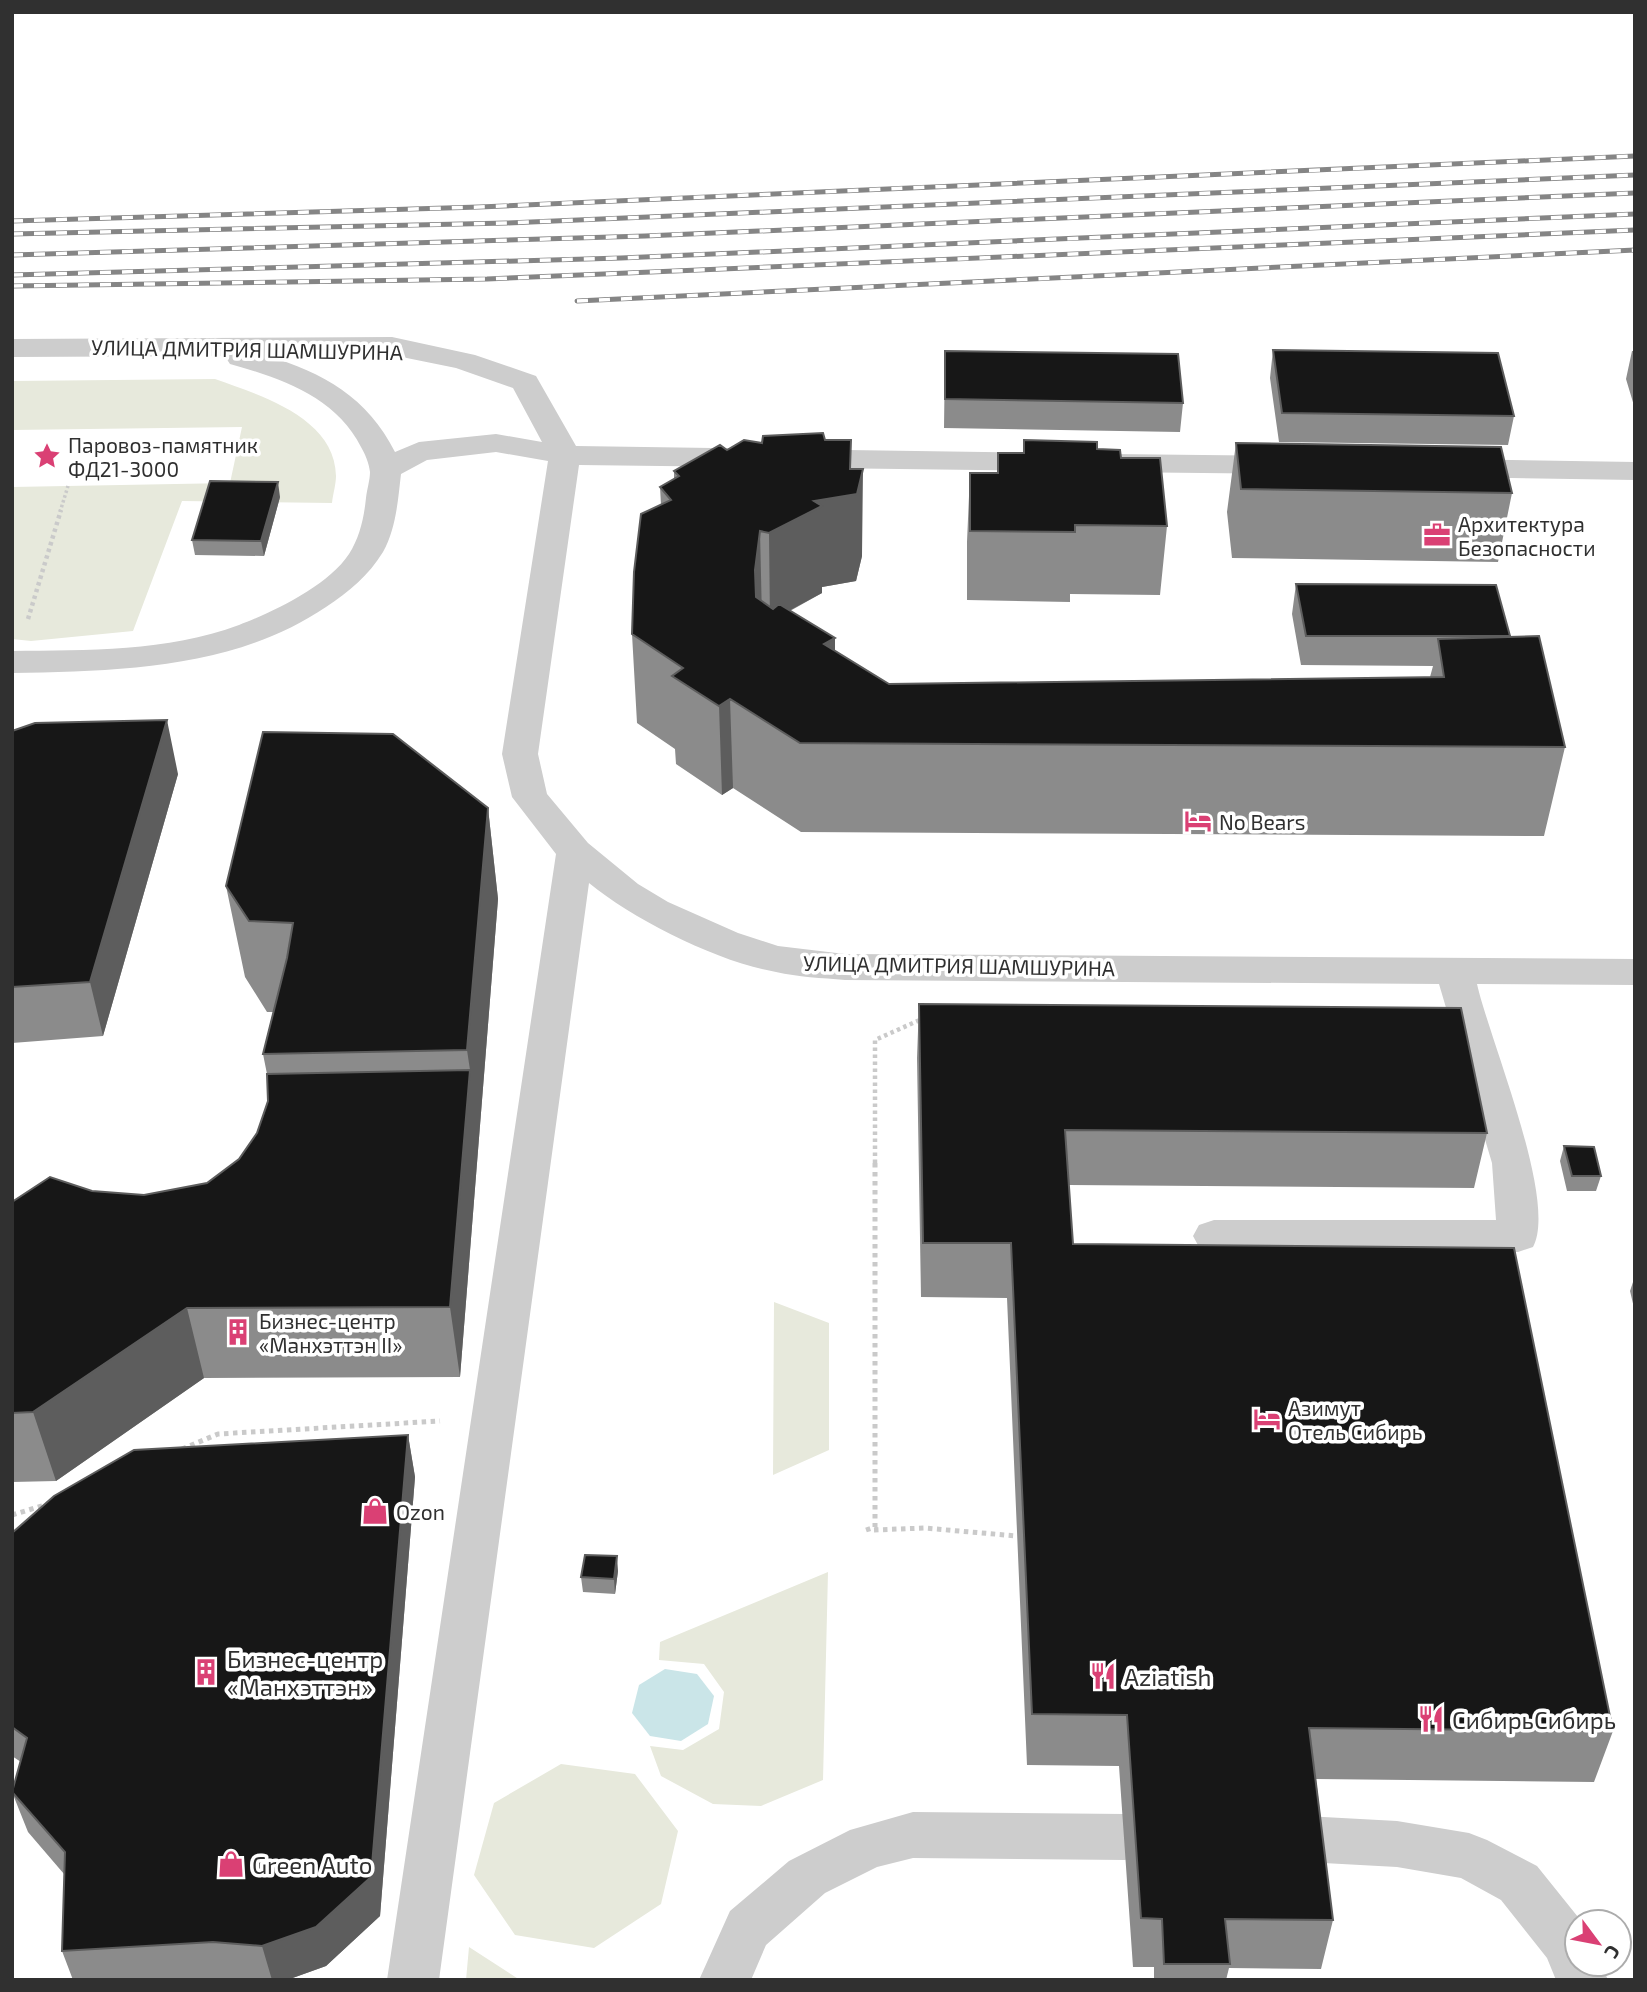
<svg xmlns="http://www.w3.org/2000/svg" width="1647" height="1992" font-family="'Exo 2',sans-serif">
<style>
.green{fill:#e7e9dc}
.water{fill:#cae5e8}
.lines{fill:none;stroke-linecap:round;stroke-linejoin:round}
.path-far2{stroke:#cacaca;stroke-width:3.5;stroke-dasharray:2.5 2.5;stroke-linecap:butt}
.path-far1{stroke:#cacaca;stroke-width:4.5;stroke-dasharray:3.5 3.5;stroke-linecap:butt}
.path{stroke:#cacaca;stroke-width:5;stroke-dasharray:4.5 4.5;stroke-linecap:butt}
.minor{fill:#cdcdcd;fill-rule:evenodd}
.rail-casing{stroke:#858585;stroke-width:5}
.rail{stroke:#fff;stroke-width:3.5;stroke-dasharray:11;stroke-linecap:butt}
.wall{fill:#8b8b8b}
.shaded-wall{fill:#5d5d5d}
.building{fill:#171717;stroke:#5d5d5d;stroke-width:2}
.labels{text-anchor:middle;dominant-baseline:central;stroke-width:7;stroke-linejoin:round;paint-order:stroke}
.street-label{font-size:21px;fill:#303030;stroke:#fff}
.poi-label{font-size:21px;fill:#303030;stroke:#fff;text-anchor:start}
.near-poi-label{font-size:24px;fill:#303030;stroke:#fff;text-anchor:start}
</style>
<rect width="100%" height="100%" fill="#fff"/>
<path class="green" d="M215,379C259,395 335,417 336,476C336,484 333,494 332,503L182,501L133,631L31,641L12,639V487L230,483L242,427L12,430V381Z
M774,1302L829,1323V1450L773,1475Z
M828,1572L823,1780L761,1806L713,1804L661,1776L650,1746L683,1750L719,1729L724,1692L704,1664L659,1660L660,1642Z
M561,1764L635,1774L678,1831L661,1904L594,1948L515,1935L474,1875L494,1803Z
M469,1947L520,1980H466Z"/>
<path class="water" d="M665,1669L697,1674L714,1696L708,1724L681,1741L650,1736L632,1713L639,1685Z"/>
<g class="lines">
<path class="path-far2" d="M60,512L68,486"/>
<path class="path-far1" d="M28,619L61,510
M875,1163V1040L922,1019"/>
<path class="path" d="M182,1449L218,1434L440,1421
M12,1515L48,1504
M866,1530L875,1527V1162
M874,1530L924,1528L1017,1536"/>
<path class="minor" d="M392,337L475,355L536,376L576,446L1049,453L1060,455L1065,462L1060,469L1049,471L579,465L538,754L547,794L588,843L638,884L668,902L738,933L778,946L845,954L1635,959V985L1477,984C1490,1041 1558,1201 1533,1247L1518,1252H1214L1199,1247L1193,1236L1199,1225L1214,1220H1496L1492,1163L1439,984L845,980C822,978 798,977 776,972C718,962 634,920 589,883L439,1980H387L556,854L512,797L502,754L548,461L496,452L427,460L401,474C398,500 396,529 383,552C369,575 349,592 326,607C234,669 120,671 12,673V651C87,650 167,652 239,625C273,612 328,586 349,554C360,537 364,517 366,498C367,489 370,480 370,472C369,463 365,454 361,447C336,397 281,378 230,364L226,358L228,356L12,357V339ZM392,355L456,368L513,388L542,442L496,434L419,442L395,452C368,398 323,372 267,356Z
M1110,454L1284,456L1295,458L1300,465L1295,472L1284,474L1110,472L1099,470L1094,463L1099,456Z
M1453,459L1635,462V480L1453,477L1442,475L1437,468L1442,461Z
M913,1812L1125,1814L1143,1821L1150,1837L1143,1853L1125,1860L913,1858L877,1867L825,1893L766,1945L751,1980H699L730,1911L789,1861L850,1830Z
M1305,1816L1397,1821L1469,1833L1487,1840L1537,1866L1582,1922H1577V1964H1601L1608,1980H1556L1547,1958L1501,1900L1461,1878L1397,1867L1305,1862L1287,1855L1280,1839L1287,1823Z"/>
<defs>
<path id="rail" d="M12,221L479,207L1635,156
M12,234L507,223L1635,175
M12,255L645,236L1635,193
M12,275L621,258L1635,214
M12,286L487,279L1635,230
M577,301L1635,250"/>
</defs>
<use href="#rail" class="rail-casing"/>
<use href="#rail" class="rail"/>
</g>
<path class="wall" d="M1273,350L1514,416L1508,445L1279,442L1270,378Z
M945,351L1183,403L1180,432L944,428Z
M1632,351H1635V409L1626,379Z
M825,440L851,469L862,556L856,581L822,587V593L790,611L835,651L889,684L1430,677L1433,666L1301,665L1292,614L1296,584L1510,637L1565,747L1544,836L801,832L733,788L722,795L676,764L675,749L637,723L632,634L661,505L660,487L674,479V471L727,450L762,443Z
M1024,440L1097,449L1121,458L1167,526L1160,595L1070,594V602L967,600V542L970,473H997L998,453H1023Z
M1236,443L1512,493L1498,562L1232,558L1227,512Z
M280,497L264,556L195,555L192,540Z
M12,731L178,774L103,1036L12,1043Z
M488,808L498,899L460,1377L204,1378L56,1481L12,1482V1202L92,1191L144,1195L207,1183L239,1159L257,1133L268,1101L267,1074L263,1054L273,1012H267L245,977L226,886Z
M919,1004L1487,1133L1474,1188L1069,1185L1073,1244L1613,1731L1594,1782L1316,1779L1333,1920L1321,1969L1229,1968L1226,1980H1154V1967H1133L1119,1766L1027,1765L1007,1298L921,1297L917,1058Z
M1564,1146L1601,1176L1596,1191H1567L1560,1161Z
M1635,1276V1312L1630,1291Z
M408,1435L415,1477L380,1916L326,1966L287,1980H73L62,1951L64,1874L28,1832L12,1792L21,1762L12,1756V1533Z
M618,1571L615,1594L583,1592L581,1577Z"/>
<path class="shaded-wall" d="M851,440V495L863,469L862,556L856,581L822,587V593L770,621L769,533L814,501Z
M278,482L280,497L264,556L261,541Z
M760,531L762,619L757,658L755,570Z
M835,638V726L824,644Z
M730,699L733,788L722,795L719,706Z
M167,720L178,774L103,1036L90,982Z
M488,808L498,899L460,1377L450,1307L470,1070L467,1050Z
M187,1308L204,1378L56,1481L33,1412Z
M408,1435L415,1477L380,1916L326,1966L287,1980H272L262,1946Z
M617,1556L618,1571L615,1594L614,1579Z"/>
<path class="building" d="M1273,350L1498,353L1514,416L1282,413Z
M945,351L1178,354L1183,403L945,399Z
M823,433L825,440H851L850,469H863L857,494L814,501L822,506L769,533L760,531L755,570L756,597L773,609L779,604L835,638L824,644L889,684L1444,677L1438,639L1539,636L1565,747L800,743L730,699L719,706L672,676L683,668L632,634L634,572L641,514L671,500L660,487L679,476L674,471L720,445L727,450L744,440L762,443L763,436Z
M1024,440L1097,442V449L1120,450L1121,458H1160L1167,526L1075,525V532L970,531V473H998V453H1024Z
M1236,443L1501,447L1512,493L1241,489Z
M210,481L278,482L261,541L192,540Z
M1296,584L1496,585L1510,636H1306Z
M167,720L90,982L12,987V731L35,723Z
M263,732L393,734L488,808L467,1050L263,1054L287,958L293,923L249,921L226,886Z
M919,1004L1461,1008L1487,1133L1065,1130L1073,1244L1514,1248L1613,1731L1309,1728L1333,1920L1225,1919L1230,1964H1164L1162,1919L1141,1918L1127,1715L1032,1714L1011,1243H923Z
M470,1070L450,1307L187,1308L33,1412L12,1413V1202L50,1177L92,1191L144,1195L207,1183L239,1159L257,1133L268,1101L267,1074Z
M1564,1146L1594,1147L1601,1176H1572Z
M408,1435L371,1877L316,1927L262,1946L213,1942L62,1951L65,1852L12,1792L27,1738L12,1727V1533L54,1496L134,1450Z
M585,1555L617,1556L614,1579L581,1577Z"/>
<defs>
<symbol id="sight-bare" viewBox="-9 -9 18 18"><path d="M0-6L1.8-2.2L6-1.7L2.9 1.2L3.7 5.4L0 3.3L-3.7 5.4L-2.9 1.2L-6-1.7L-1.8-2.2Z" fill="#da4074" stroke="#fff" stroke-width="2.5" paint-order="stroke"/></symbol>
<symbol id="office-bare" viewBox="-9 -9 18 18"><path d="M-6-3h4V-5.5h4V-3h4V5H-6ZM-1-4.5V-3h2v-1.5ZM-6 0V1H6V0Z" fill="#da4074" stroke="#fff" stroke-width="2.5" paint-order="stroke"/></symbol>
<symbol id="hotel-bare" viewBox="-9 -9 18 18"><path d="M-6-4.5h1.5V1H6V5H4.5V3h-9V5H-6ZM-4 0a1.8 1.8 0 1 1 3.6 0ZM.5 0V-2.5h3Q6-2.5 6 0Z" fill="#da4074" stroke="#fff" stroke-width="2.5" paint-order="stroke"/></symbol>
<symbol id="building-bare" viewBox="-9 -9 18 18"><path d="M-4-6H4V6H1V3H-1V6H-4ZM-2.5-4.3h1.7v1.8h-1.7ZM.8-4.3h1.7v1.8H.8ZM-2.5-1h1.7V.8h-1.7ZM.8-1h1.7V.8H.8Z" fill="#da4074" stroke="#fff" stroke-width="2.5" paint-order="stroke"/></symbol>
<symbol id="shop-bare" viewBox="-9 -9 18 18"><path d="M-5-2.5h2.3a2.7 3.5 0 0 1 5.4 0H5L5.5 6h-11ZM-1.5-2.5h3a1.5 2.3 0 0 0-3 0Z" fill="#da4074" stroke="#fff" stroke-width="2.5" paint-order="stroke"/></symbol>
<symbol id="restaurant-bare" viewBox="-9 -9 18 18"><path d="M-5-6h1v4h1v-4h1v4h1v-4h1v5L-1.5 .5V6h-2V.5L-5-1ZM5-6V6H3V1.5H1.5Q1.5-4 5-6Z" fill="#da4074" stroke="#fff" stroke-width="2.5" paint-order="stroke"/></symbol>
</defs>
<g fill-rule="evenodd">
<use href="#sight-bare" x="28" y="437" width="38" height="38"/>
<use href="#office-bare" x="1418" y="516" width="38" height="38"/>
<use href="#hotel-bare" x="1179" y="802" width="38" height="38"/>
<use href="#building-bare" x="219" y="1313" width="38" height="38"/>
<use href="#hotel-bare" x="1248" y="1400" width="38" height="38"/>
<use href="#shop-bare" x="356" y="1492" width="38" height="38"/>
<use href="#building-bare" x="187" y="1653" width="38" height="38"/>
<use href="#restaurant-bare" x="1084" y="1657" width="38" height="38"/>
<use href="#restaurant-bare" x="1412" y="1700" width="38" height="38"/>
<use href="#shop-bare" x="212" y="1845" width="38" height="38"/>
</g>
<g class="labels">
<g class="street-label">
<text transform="translate(247 349) rotate(1)">УЛИЦА ДМИТРИЯ ШАМШУРИНА</text>
<text transform="translate(959 965) rotate(1)">УЛИЦА ДМИТРИЯ ШАМШУРИНА</text>
</g>
<g class="poi-label">
<text x="68" y="444">Паровоз-памятник<tspan x="68" dy="24">ФД21-3000</tspan></text>
<text x="1458" y="523">Архитектура<tspan x="1458" dy="24">Безопасности</tspan></text>
<text x="1219" y="821">No Bears</text>
<text x="259" y="1320">Бизнес-центр<tspan x="259" dy="24">«Манхэттэн II»</tspan></text>
<text x="1288" y="1407">Азимут<tspan x="1288" dy="24">Отель Сибирь</tspan></text>
<text x="396" y="1511">Ozon</text>
</g>
<g class="near-poi-label">
<text x="227" y="1658">Бизнес-центр<tspan x="227" dy="28">«Манхэттэн»</tspan></text>
<text x="1124" y="1676">Aziatish</text>
<text x="1452" y="1719">СибирьСибирь</text>
<text x="252" y="1864">Green Auto</text>
</g>
</g>
<rect width="1647" height="1992" fill="none" stroke="#303030" stroke-width="28"/>
<g transform="translate(1598 1943) rotate(122)"><circle r="33" fill="#ffffff" stroke="#acacac" stroke-width="2"/>
<path d="M0-5L12 26L0 18L-12 26Z" fill="#da4074"/>
<text y="-10" font-size="19" font-weight="bold" text-anchor="middle" fill="#303030">С</text>
</g>
</svg>
